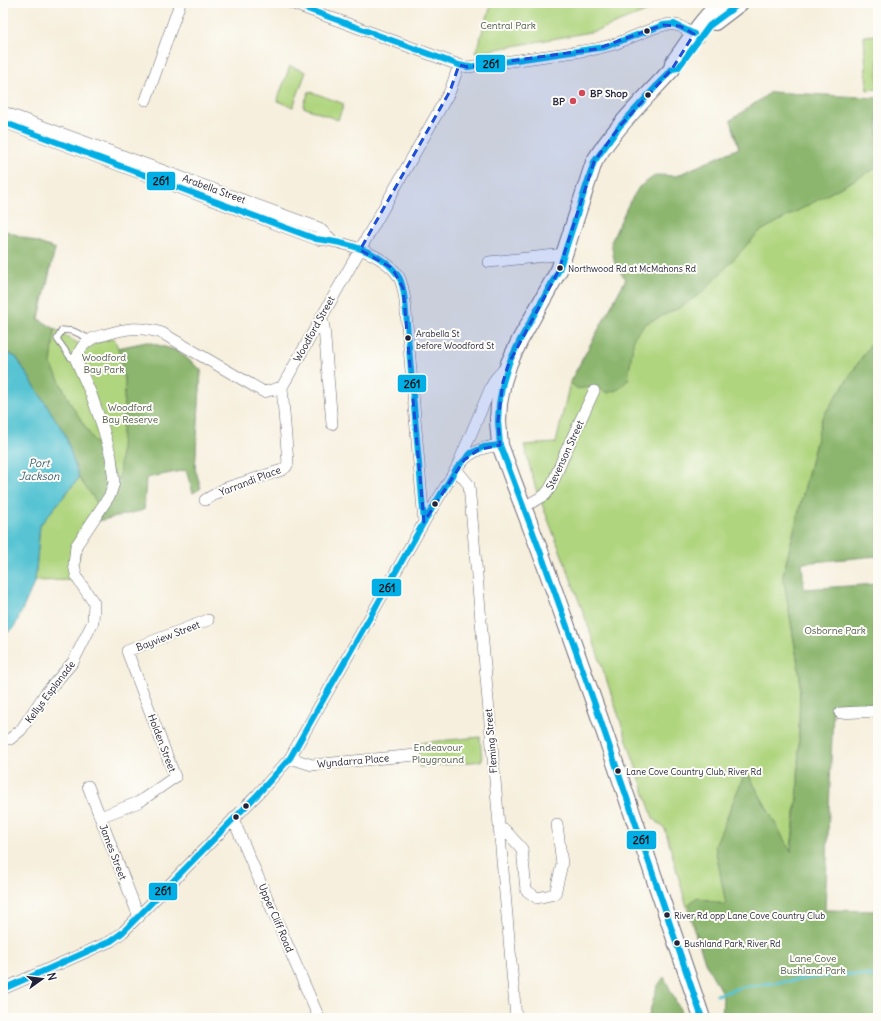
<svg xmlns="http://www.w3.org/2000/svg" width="881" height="1021" font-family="Delius,sans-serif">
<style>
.green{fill:#b0d57f;stroke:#697c5d}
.forest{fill:#8cb66e;stroke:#576c54}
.water{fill:#58c4d3;stroke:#3d7387}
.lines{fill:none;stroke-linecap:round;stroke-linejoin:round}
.stream{stroke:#58c4d3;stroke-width:3}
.lane-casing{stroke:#6c6a74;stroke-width:7}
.street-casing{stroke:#6c6a74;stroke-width:12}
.secondary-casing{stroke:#6c6a74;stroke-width:18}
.lane{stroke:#fff;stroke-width:5.5}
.street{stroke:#fff;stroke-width:11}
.secondary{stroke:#fff;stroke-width:16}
.bus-1-casing{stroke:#fdfcf7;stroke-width:9}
.bus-1{stroke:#02aee6;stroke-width:6}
.marked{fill:#1d4ed8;fill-opacity:0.2;stroke:#1d4ed8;stroke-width:3;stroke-dasharray:8 5;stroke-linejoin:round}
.bus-dot{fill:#22223b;stroke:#fdfcf7;stroke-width:1.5}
.poi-dot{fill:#d1495b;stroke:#fdfcf7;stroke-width:1.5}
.labels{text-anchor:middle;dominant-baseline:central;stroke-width:4;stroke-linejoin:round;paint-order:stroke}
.bus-label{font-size:9px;fill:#22223b;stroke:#fdfcf7;text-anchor:start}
.park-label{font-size:10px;fill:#4d584f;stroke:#fdfcf7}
.poi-label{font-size:10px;font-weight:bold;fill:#22223b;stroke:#fdfcf7;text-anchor:start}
.street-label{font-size:10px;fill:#22223b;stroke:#fdfcf7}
.water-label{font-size:11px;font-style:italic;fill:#355b70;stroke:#fdfcf7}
.line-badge{stroke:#fdfcf7;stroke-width:1.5}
.pale-badge-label{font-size:11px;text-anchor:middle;font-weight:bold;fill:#111}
</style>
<rect width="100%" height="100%" fill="#fdfcf7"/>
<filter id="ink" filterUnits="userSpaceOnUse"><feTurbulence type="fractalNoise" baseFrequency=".025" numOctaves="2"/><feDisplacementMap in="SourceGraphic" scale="8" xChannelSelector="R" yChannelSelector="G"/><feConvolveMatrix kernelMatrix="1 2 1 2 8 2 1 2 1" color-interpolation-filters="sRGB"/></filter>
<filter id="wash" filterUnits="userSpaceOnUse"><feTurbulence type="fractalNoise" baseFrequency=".012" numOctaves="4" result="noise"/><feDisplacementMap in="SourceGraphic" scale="16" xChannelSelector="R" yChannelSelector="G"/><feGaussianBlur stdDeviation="0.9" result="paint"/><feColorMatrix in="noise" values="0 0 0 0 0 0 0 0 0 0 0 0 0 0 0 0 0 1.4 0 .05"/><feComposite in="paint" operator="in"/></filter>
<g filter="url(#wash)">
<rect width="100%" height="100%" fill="#f6efdd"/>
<path class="green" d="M492,3H669L596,31L475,53Z
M878,35V89L867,90L864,36Z
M290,66L306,72L293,107L277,101Z
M309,91L344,104L338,120L303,107Z
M878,109V333L822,418L783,575L800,676L798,789L786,892L703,955L693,928L665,829L653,818L589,628L566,566L535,486L524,445L556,443L570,382L626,279L676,176L739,148L731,120Z
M3,230L55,249L39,319L79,344L92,346L95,343L114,338L118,348L147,342L178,351L201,370L195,469L201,488L193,493L186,470L145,478L144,510L88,522L73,580L35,581L40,525L79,478L16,357L3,351Z
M480,737L482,761L419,767L417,743Z"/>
<path class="forest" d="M771,92L878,98V167L759,232L703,292L681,307L645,324L634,337L628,380L619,389L608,393C603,391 597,387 592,387C581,387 579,393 570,382L626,279L615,266L611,242L628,205L639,187L656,175L676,176L739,148L731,120Z
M3,230L55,249L38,319L55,329L51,364L71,404L119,481L125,382L118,348L147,342L178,351L201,370L195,469L201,488L193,493L186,470L146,478L144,510L103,520L88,522L98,504L79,478L65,434L16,357L3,351Z
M878,333V556L802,563L804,589L878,584V707L833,711L825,910L878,911V1018H722L723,995L705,962L697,936L689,904L697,897L726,905L715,846L746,770L791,852L798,789L800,676L783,575L822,418Z
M664,977L684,1018H648L657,987Z"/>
<path class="water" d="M3,351L16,357L65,434L79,478L40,525L35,581L15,626L3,637Z"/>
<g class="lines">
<path class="stream" d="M717,995L742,987L843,974L878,976"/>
</g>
</g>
<g filter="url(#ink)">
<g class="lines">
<defs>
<path id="lane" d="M76,360L70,357L57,339L62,330L73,331L90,339"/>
<path id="street" d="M291,3L459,65L468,67L596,49L615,44L654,28L669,24L680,26L699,38
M146,100L180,3
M3,112L319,228L332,240
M3,122L316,239C342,241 384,253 399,277C403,285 404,293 405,301L424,522
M489,262L565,254
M321,317L324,327L332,424
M462,462C473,450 485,447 500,445
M456,469L469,485L516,1018
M205,500L226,488L282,470L286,467L288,463L282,387
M524,507L545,495L551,487L565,453L594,391
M840,713L878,711
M10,739L21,730L45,694L73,662L93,622L94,603L77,578L74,565L76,546L110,495L114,483L111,457L103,428L91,394L76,360C79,352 82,344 90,340C94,337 100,336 104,335C126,328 140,326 162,333L264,392L282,387L450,91L459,65
M290,758L312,765L416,755
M88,786L139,917
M100,817L139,802L175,777L127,651L208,620
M233,819L319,1018
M499,830H505L522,849L526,890L537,898L555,894L562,864L557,824
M3,989L111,941L123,932L258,794L290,758L424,522L456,469L491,387L496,378L505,368"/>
<path id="secondary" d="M715,22L740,3
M702,1018L599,716L540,551L514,483L500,445L498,421L499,404L503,382L509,363L520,340L559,270L594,162C614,128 645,99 672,69L673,63C689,43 701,18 722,3"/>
</defs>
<use href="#lane" class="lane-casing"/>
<use href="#street" class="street-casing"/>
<use href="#secondary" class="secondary-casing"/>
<use href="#lane" class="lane"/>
<use href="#street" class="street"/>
<use href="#secondary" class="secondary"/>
<defs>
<path id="bus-1" d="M291,3L459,65L468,67L605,47L663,25L674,24L694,34
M3,122L316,239C344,242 383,251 399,277C403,284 404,293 405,301L424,522
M3,989L111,941L123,932L258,794L290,758L424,522L456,469L471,453L484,447L500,445
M702,1018L599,716L540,551L500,445L498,421L499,404L503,382L509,363L520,340L559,270L594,162L620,126L672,69L678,68L709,26L740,3"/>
</defs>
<use href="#bus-1" class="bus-1-casing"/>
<use href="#bus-1" class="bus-1"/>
</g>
</g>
<path class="marked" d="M663,25L680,26L694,34L672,69L620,126L594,162L559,270L509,363L503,382L498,421L500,445L478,450L464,460L424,522L403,288L392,268L360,250L450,91L459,65L468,67L596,49Z"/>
<g class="bus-dot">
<circle cx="647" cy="31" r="3.5"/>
<circle cx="648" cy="95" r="3.5"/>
<circle cx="560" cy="268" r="3.5"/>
<circle cx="408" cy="338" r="3.5"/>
<circle cx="435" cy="504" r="3.5"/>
<circle cx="618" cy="771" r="3.5"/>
<circle cx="246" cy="806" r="3.5"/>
<circle cx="236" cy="817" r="3.5"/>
<circle cx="667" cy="915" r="3.5"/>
<circle cx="677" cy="943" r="3.5"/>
</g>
<g class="poi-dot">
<circle cx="582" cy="93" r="4"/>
<circle cx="573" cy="101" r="4"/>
</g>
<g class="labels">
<g class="bus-label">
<text x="568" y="268">Northwood Rd at McMahons Rd</text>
<text x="416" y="333">Arabella St<tspan x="416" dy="12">before Woodford St</tspan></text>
<text x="626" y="771">Lane Cove Country Club, River Rd</text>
<text x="674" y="915">River Rd opp Lane Cove Country Club</text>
<text x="684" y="943">Bushland Park, River Rd</text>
</g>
<g class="park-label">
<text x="508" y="25">Central Park</text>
<text x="104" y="357">Woodford<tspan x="104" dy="12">Bay Park</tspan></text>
<text x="130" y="407">Woodford<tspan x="130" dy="12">Bay Reserve</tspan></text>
<text x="835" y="630">Osborne Park</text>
<text x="438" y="747">Endeavour<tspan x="438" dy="12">Playground</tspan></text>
<text x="813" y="958">Lane Cove<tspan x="813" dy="12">Bushland Park</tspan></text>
</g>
<g class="poi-label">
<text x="590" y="93">BP Shop</text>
<text x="565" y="101" text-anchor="end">BP</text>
</g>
<g class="street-label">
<text transform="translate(214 189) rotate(20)">Arabella Street</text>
<text transform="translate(314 329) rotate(-61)">Woodford Street</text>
<text transform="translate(565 455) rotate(-65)">Stevenson Street</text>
<text transform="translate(250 481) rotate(-21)">Yarrandi Place</text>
<text transform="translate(168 636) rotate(-21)">Bayview Street</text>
<text transform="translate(50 692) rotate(-53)">Kellys Esplanade</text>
<text transform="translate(491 741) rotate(-95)">Fleming Street</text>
<text transform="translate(162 743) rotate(69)">Holden Street</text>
<text transform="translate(353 761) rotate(-5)">Wyndarra Place</text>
<text transform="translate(113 852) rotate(69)">James Street</text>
<text transform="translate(276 918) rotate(67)">Upper Cliff Road</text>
</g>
<g class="water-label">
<text x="39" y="463">Port<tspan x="39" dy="13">Jackson</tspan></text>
</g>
</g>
<g class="line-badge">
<rect x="475" y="54" width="31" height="19" rx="4" fill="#02aee6"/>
<rect x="146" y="171" width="30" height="20" rx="4" fill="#02aee6"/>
<rect x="397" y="374" width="30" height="19" rx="4" fill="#02aee6"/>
<rect x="371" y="578" width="31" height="19" rx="4" fill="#02aee6"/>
<rect x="626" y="830" width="31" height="20" rx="4" fill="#02aee6"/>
<rect x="148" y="882" width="30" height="19" rx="4" fill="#02aee6"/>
</g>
<g class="pale-badge-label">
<text x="491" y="68">261</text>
<text x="161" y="185">261</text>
<text x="412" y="388">261</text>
<text x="387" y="592">261</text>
<text x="641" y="844">261</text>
<text x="163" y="895">261</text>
</g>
<rect width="881" height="1021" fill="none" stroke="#fdfcf7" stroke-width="16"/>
<g transform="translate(42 979) rotate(76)" stroke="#fdfcf7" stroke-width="3" paint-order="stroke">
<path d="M0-3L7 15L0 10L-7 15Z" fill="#22223b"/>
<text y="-6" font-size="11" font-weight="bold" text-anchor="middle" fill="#22223b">N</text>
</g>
</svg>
